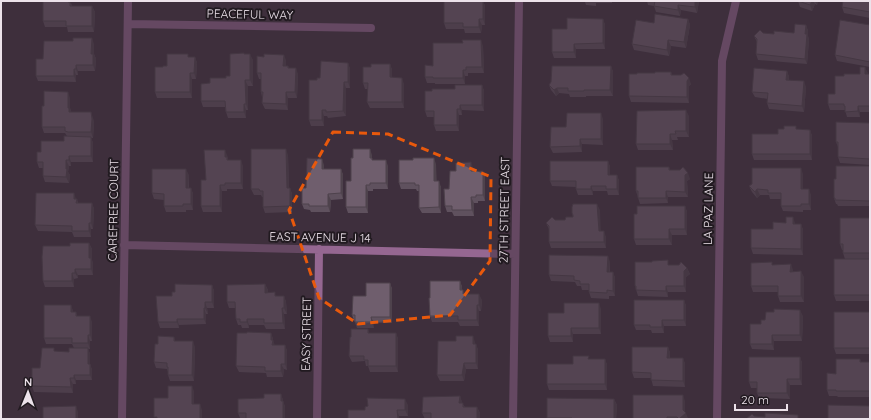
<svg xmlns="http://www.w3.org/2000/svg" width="871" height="420" font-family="Quicksand,sans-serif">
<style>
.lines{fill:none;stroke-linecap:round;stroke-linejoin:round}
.minor{stroke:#956791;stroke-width:8}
.wall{fill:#5f515e}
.shaded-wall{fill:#4e424c}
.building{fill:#6f5e6d;stroke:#4e424c}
.marked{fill:none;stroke:#e8590c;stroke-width:3;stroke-dasharray:8 5;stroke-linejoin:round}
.labels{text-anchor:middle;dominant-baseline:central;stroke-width:4;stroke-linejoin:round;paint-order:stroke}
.street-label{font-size:12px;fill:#ece2ea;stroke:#211a20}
</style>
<rect width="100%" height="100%" fill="#3e2f3d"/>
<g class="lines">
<path class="minor" d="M128,24L371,28
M124,245L515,254
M122,419L128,1
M317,419L319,249
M513,419L519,1
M717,419L722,61L736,1"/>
</g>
<path class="wall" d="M444,1H483L485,6V25H482L481,33H465L464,29H446L444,23Z
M580,1H612V3H596V6L586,5L585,2H580Z
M647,1H699L697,13L681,10L680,16L656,12L654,6L648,5Z
M798,1H818L817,5L815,4L812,11L800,7Z
M870,1V18L844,13L842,7Z
M71,3L72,6H92L95,12L94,32H68L67,27H45L43,21Z
M603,19L605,25V49H576V58H554L552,52L567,29Z
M688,19L690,25L686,48L671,46L669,56L634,50L632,44L654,23Z
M806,25L808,31V36L809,40L807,64L758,60L756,54L757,42L754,36L794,33Z
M870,25V67L837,61L835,55Z
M94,44V54L96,59L95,71H78V75H76V82L38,81L36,76L43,59Z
M483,46L484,73H468V76H465V84H435V83H427L425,77L433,66Z
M245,54L253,60V86H248V110H246V118H228L226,112L225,107H203L201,101L226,78L230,76Z
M189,57H195L197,63L196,79H192V98H157L155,92L163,67Z
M286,60V66H288L289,68L298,74L297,98H288V110L265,109L262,103V97L261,92V79H259L257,73Z
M348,63L350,69V88H346V116L328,118L327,116H324V126H311L309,120L317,80L320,78Z
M390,64L392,70V77L404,84V108H370L367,102L368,89H365L363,83L371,67Z
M611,66L613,72V96H586V97H570L569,94L559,93L556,96L551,90L549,85Z
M787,71L789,77V80L806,87L804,112L769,109L767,103L768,99L755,97L752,92Z
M671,72L672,75L691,84L689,86V103L631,102L629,96L637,74Z
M868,73V74H870V112H860V117H847L845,110H830L828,104L835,94L844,76Z
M482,85L484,91V111L462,110V115H459V131H436L434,125V117H427L425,111L455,89Z
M70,98V108L71,112L93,118L94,124L93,138H91L93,143V162H71V166H69L68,172L70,175L69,183L45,182L43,176V168H39L37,162L41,152L64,141L67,136L65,133H44L42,127L44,106Z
M689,116V137H677L678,140H672L673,150H638L636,144Z
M603,119V145L582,144V152L553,153L550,147L566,127Z
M870,123V165L840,163L838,157V147L836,142Z
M798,129L810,130L812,136V160H754L752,154L778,134Z
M227,155L228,160L243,166V189H227V191H222V212H203L201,206L206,180Z
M288,155L289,188H290L292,194V212L265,213L263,207V197H262L261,195H254L251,189Z
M372,155V160L388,166V189H373V191H368V213H348L346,207L351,181Z
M608,161L610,167V175H617L619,181V195H608L607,191H593V195H578L576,189V187L552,186L550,181Z
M436,164V181L441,187V213H422L419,208V191H417L416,189H401L399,183Z
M324,165V169H341L343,175V199L331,200L330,212H311L310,210L304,209L302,204L306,188Z
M870,166V206H838L837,204H836L834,198L836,179Z
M669,167L670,170L690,179L687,181L688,197H668V203L640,204L636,191Z
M473,168V171H483L485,177V201H478V203H474V216H454L452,212H447L445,206L449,189L456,171Z
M803,174V189L811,195V210H803V212L783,211L781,206V199H770L769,195H760L757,198L752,192L749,186Z
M189,175V188H191L193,194V210H186V212H166L164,206V200L154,199L152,193Z
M76,199H77L78,203H92L94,209L93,229H91V237H74L72,232L38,231L35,225Z
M685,206L687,212V235H672V245H636L634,239L637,214Z
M600,210V231L606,237V248H551L549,242V229L546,223L555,220H565L573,217L572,213Z
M870,218V301H836L834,295L845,259L843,253V250H842L840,244Z
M795,223V224H801L803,230V255L753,254L751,248L773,229Z
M89,243L92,249V260L93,264V275H78V278L74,279V287H45L43,281L70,246Z
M610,262V272H613L615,278V296H609V299L591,298L589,292V290H582L581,286H577L575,282L551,281L549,275Z
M670,265L687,268L690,274L686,277V292H668V297L638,296L635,286Z
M773,265L793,270V272L804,277V302H780L778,296V292H753L751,286Z
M460,281L462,287V290L464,294L482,300L481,311H479V326H460L458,322H432L430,316V298Z
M390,283L392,289V323H374V328H357L352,315L366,296Z
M265,284L268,290V293L277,296H284L286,302L287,314H284L285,329H266L264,325H249V328H242L241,325H238L236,319V308H229L227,302Z
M212,285L214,291V308H207L208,314H206V324L179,325V328H160L158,322L172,296L175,292Z
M684,300L686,306V326H664V333H652L651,330H636L634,325Z
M71,305L73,312H76L77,316L92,322V341H90V349H88L90,354V364L92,370V380H76V384H73V393L34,392L32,386L40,368L69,352L74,348L72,344H46L44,338Z
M601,309V334H573V342H550L548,336L564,313Z
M870,312V354H836L834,348Z
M803,316L802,341H774V350L752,349L750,344L761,324L765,320Z
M368,329L369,333H396L398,339V372H370L368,366H366L365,361L352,362L349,356Z
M247,333H271L273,339V341L274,345H285L287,351V370L284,369L283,377H267L266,373L239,372L236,366Z
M174,337L175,341L195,347L194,381H170L168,375V372L167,369L156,368L154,362L158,344Z
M475,342V344H476L478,350V369H466L464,381H440L437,375Z
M668,347L670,353V358H683L685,364V387L653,386L651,378H634L632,372Z
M800,357L802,363V385H790V399L759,398L757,393V388H751L749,382Z
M590,359H605L607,365V390H549L547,384L573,364Z
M860,359L861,362H870V397H838L837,396H829L827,390L836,374Z
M281,394L285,407L246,419L240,418L238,413L264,398Z
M460,396L462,403L465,407H477L480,413V419H425L422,413Z
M614,399L617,405L616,419H547V418Z
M685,401V413L688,419H633Z
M408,405V416H399L365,410Z"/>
<path class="shaded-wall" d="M483,1L485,6V25L483,19Z
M695,1H699L697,13L695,7Z
M812,1H813L815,4L812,11L810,5Z
M815,1H818L817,5Z
M678,5L681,10L680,16L678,10Z
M92,6L95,12L94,32L92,26Z
M479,19L482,25L481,33L479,27Z
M603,19L605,25V49L603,43Z
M688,19L690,25L686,48L684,42Z
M806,25L808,31V36L809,40L807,64L805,59V34Z
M92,38L94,44V54L96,59L95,71L93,65L91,54Z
M481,40L483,46L484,73L482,67Z
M668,40L671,46L669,56L667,50Z
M574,44L576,49V58L574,52Z
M250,54L253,60V86L250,80Z
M284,55L286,60V72L283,66Z
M195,57L197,63L196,79L194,73Z
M348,63L350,69V88L348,82Z
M390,64L392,70V83L390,77Z
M76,65L78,71V75L76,69Z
M611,66L613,72V96L610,90Z
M865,67L868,73V80L865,74Z
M296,68L298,74L297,98L295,92Z
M74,69L76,75V82L74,76Z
M463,70L465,76V84L463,78Z
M787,71L789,77L788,86L786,80Z
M190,73L192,79V98L190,92Z
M402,78L404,84V108L402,102Z
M689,78L691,84L689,86V103L687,97V81Z
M245,80L248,86V110L246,104Z
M804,81L806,87L804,112L802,106Z
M344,82L346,88V116L343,111Z
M482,85L484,91V111L482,105Z
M557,88L559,93L556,96L554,90Z
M68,92L70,98V108L72,114V118L68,108Z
M286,92L288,98V110L286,104Z
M244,104L246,110V118L244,112Z
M460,105L462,110V115L460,109Z
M858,106L860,112V117L858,111Z
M457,109L459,115V131L457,125Z
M322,110L324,116V126L322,120Z
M686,110L689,116V137L686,131Z
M91,112L93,118L94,124L93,138L91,132Z
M601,113L603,119V145L601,139Z
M810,130L812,136V160L810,154Z
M670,134L672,140L673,150L670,144Z
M91,137L93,143V162L91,156Z
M580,139L582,144V152L580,146Z
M286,149L288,155L289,194L287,188Z
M370,149L372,155V160L374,164L370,158Z
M225,150L227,155V159L229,163L225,157Z
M69,156L71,162V166L69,160Z
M434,158L436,164L437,187L434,181Z
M322,159L324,165V175L322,169Z
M66,160L69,166L68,172L70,175L69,183L66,177Z
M241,160L243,166V189L241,183Z
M386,160L388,166V189L386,183Z
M608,161L610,167V181L608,175Z
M471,162L473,168V177L471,171Z
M801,168L803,174V195L801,189Z
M186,169L189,175L188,194L186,188Z
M341,169L343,175V199L341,193Z
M483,171L485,177V201L483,195Z
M688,173L690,179L687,181L688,197L685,192V175Z
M617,175L619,181V195L617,189Z
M439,181L441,187V213L439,207Z
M220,185L222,191V212L220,206Z
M366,185L368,191V213L366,207Z
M591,186L593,191V195L591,189Z
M191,188L193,194V210L191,204Z
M290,188L292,194V212L290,206Z
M757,189L760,195L757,198L755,192Z
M809,189L811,195V210L809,204Z
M666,191L668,197V203L666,198Z
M74,193L76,199V205L74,199Z
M328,194L331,200L330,212L328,206Z
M471,197L474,203V216L472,210Z
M92,203L94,209L93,229L91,223Z
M597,204L600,210L601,237L599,231Z
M685,206L687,212V235L685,229Z
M793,217L795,223V230L793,224Z
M89,223L91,229V237L89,231Z
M801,224L803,230V255L801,249Z
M669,229L672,235V245L669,239Z
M604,231L606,237V248L604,242Z
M89,243L92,249V260L93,264V275L91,269L89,258Z
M608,256L610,262L609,278L607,272Z
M791,264L793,270V277L790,272Z
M687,268L690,274L686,277V292L684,286V271Z
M75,269L78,275V278L75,273Z
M801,271L804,277V302L801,296Z
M613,272L615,278V296L613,291Z
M72,273L74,279V287L72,281Z
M460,281L462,287V296L460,290Z
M390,283L392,289V323L390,317Z
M265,284L268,290V298L265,293Z
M212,285L214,291V308L212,302Z
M666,286L668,292V297L666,291Z
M479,294L482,300L481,311L479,305Z
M284,296L286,302L287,314L284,308Z
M684,300L686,306V326L684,320Z
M205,302L207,308L208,314L205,308Z
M599,303L601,309V334L599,328Z
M71,305L73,311L74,318L71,312Z
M477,305L479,311V326L477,320Z
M204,308L206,314V324L204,319Z
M282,308L284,314L285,329L283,323Z
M800,310L803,316L802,341L800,335Z
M90,316L92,322V341L90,335Z
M371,317L374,323V328L372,322Z
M177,319L179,325V328L177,322Z
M247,319L249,325V328L247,322Z
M662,320L664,326V333L662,327Z
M571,328L573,334V342L571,336Z
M271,333L275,346V351L271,340Z
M396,333L398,339V372L396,366Z
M88,335L90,341V349L88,343Z
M772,335L774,341V350L772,344Z
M473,336L475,342V350L473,344Z
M193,341L195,347L194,381L192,375Z
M476,344L478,350V369L476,363Z
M285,345L287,351V370L285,364Z
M668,347L670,353L669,364L667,358Z
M88,348L90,354V364L92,370V380L90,375L88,364Z
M800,357L802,363V385L800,379Z
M683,358L685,364V387L683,381Z
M605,359L607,365V390L605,384Z
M464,363L466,369L464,381L462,375Z
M281,364L284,369L283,377L281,371Z
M74,375L76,380V384L74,378Z
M70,378L73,384V393L71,387Z
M787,379L790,385V399L787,393Z
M192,386L194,391V410L192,404Z
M281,394L283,400V407L281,401Z
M683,395L685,401V414L686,413L688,419H679L683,410Z
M460,396L462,402V408L459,403Z
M405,399L408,405V416L405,410Z
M614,399L617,405L616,419H614Z
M283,401L285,407V419H283Z
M200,404L202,410V419H200Z
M76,406L78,412V419H76Z
M477,407L480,413V419H477Z
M397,410L399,416V419H398Z"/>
<path class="building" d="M43,1H68V2H70V6H92V26H66V21H43Z
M444,1H483V19H479V27H463V23H444Z
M655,1H695V7L678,5V10L654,6Z
M798,1H812L810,5Z
M843,1H870V12L842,7Z
M655,14L688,19L684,42L668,40L667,50L632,44L636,20L654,23Z
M567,18L603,19V43L574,44V52H552V29H567Z
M840,20L870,25V62L835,55Z
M795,24L806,25L805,34H807L805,59L756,54L757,39L754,36L760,30L763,33L774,34V31L794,33Z
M73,38H92L91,54H93V65H76V69H74V76H36V59H43L44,41H73Z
M462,40H481L482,67H466V70H463V78H433V77H425V65L433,66V43H463Z
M244,53V54H250V80H245L246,104H244V112H226L225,101H201V84L210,83V78H226V76H230V54Z
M167,54H188V57H195L194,73H190V92H155V67H163V66H167Z
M264,54L284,55L283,66H288V68H296L295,92H286V104L262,103L263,92H261V73H257V56L264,57Z
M321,61L348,63V82H344L343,111L326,112V110H322V120H309V80H317V78H320Z
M371,64H390V77L402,78V102H367L368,83H363V67H371Z
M552,66H611L610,90H584V91H568V88H557L554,90L549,85L551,82Z
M860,67H865V74H870V106H858V111L845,112V106H844V104H828V94H835V76H844V74H860Z
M754,68L787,71L786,80L804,81L802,106L767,103L768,93L752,92Z
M655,72H671V75H681L684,73L689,78L687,81V97L629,96V74H637V73H655Z
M455,85H482V105H460V109H457V125H434V111H425V91H432V89H455Z
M44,91L68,92V108H69V112H91L92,119L91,132H68L65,131V127H42V106H44Z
M686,110V131H675L676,134H670V144H636L637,111Z
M567,113H601V139H580V146L550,147L551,127H566Z
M836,122L870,123V159L838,157V142H836Z
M784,126H796V129L810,130V154H752V134H778V129H784Z
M64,136L91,137V156H69V160H66V169H67L66,177L43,176V162H37V152H41V141H64Z
M251,149H286L287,188H290V206L263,207V191H260L259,189H251Z
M353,149H370V158H372V160H386V183H370V185H366V207H346V181H351V158H353Z
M204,150H225V157H227V160H241V183H225V185H220V206H201V180H206Z
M307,158L322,159V169H341V193L328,194V206H309V204H302V188H306Z
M413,158H434V181H439V207L419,208V185H415V183H399V160H413Z
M550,161H608V175H617V189H606V186H591V189H576V181H550Z
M471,162V171H483V195H476V197H471L472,210H452V206H445L444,189H449L450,171H456V163Z
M836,166H870V201L835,200V198H834V179H836Z
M636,167H669V170H680L683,167L688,173L685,175V192L666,191V198H638V191H636Z
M752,168H801V189H809V204H801V206H781V193H768V190L757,189L755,192L749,186L752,184Z
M152,169H186V188H191V204H183V206H164V194L152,193Z
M36,193H74V199H77L76,203H92L91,223H89V231H72V226L35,225Z
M573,204H597L599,231H604V242H549V226L546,223L552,217L555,220H565L566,217H573V215L572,213V207Z
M637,206H685V229H669V239H634V214H637Z
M786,217H793V224H801V249L751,248V229H773V222L786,223Z
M840,218H870V253H843V244H840Z
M70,243H89V258H91V269H75V273H72V281H43L42,257L43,246H70Z
M549,255L608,256L607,272H613V291L607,290V293L589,292V284H580V281L574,280V276L549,275Z
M834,259H870V295H834Z
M668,260V265H679L681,262L687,268L684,271V286H666V291L636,290V286H635V262H652V261Z
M772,262V265L791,264L790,272L801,271V296H778V286H751V263Z
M430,281H460V290H463V294H479V305H477V320H458V316H430L429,298H430Z
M366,283H390V317H371L372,322H355V315H352L353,296H366Z
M175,284L212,285V302H205V308H204V319H177V322H158L156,296H172V292H175Z
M265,284V293L275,292V296H284V308H282L283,323H264V319H247V322H240V319H236L235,302H227V285Z
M634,300H684V320H662V327H650V325H634Z
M564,303H599V328H571V336H548V313H564Z
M44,305H71V312H76V316H90V335H88V343H72V338H44Z
M774,309L800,310V335H772V344H750V324H761V320H765L766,312H774Z
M834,312H870V348H834Z
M351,329H368V333H396V366H368V360H364V356H349L350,337H351Z
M247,332L271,333V340H273L272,345H285V364H281V371H265V367L236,366L237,333H247Z
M158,336L174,337V341H193L192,375H168V367H167V363L154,362L155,344H158Z
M456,336H473V344H476V363H464L462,375H437L438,341H456Z
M632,347H668L667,358H683V381L651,380V373L632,372Z
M42,348H54V351L69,352V348H88V364H90V375H74V378H70L71,387L32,386V368H40Z
M573,356H589L588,359H605V384H547V364H573Z
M749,357H800V379H787V393H757V382H749Z
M836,359H860V362H870V391H836V390H827V373L836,374Z
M168,386H192V404H200V419H157V417H154V398H168Z
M264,394H281V401H283V419H246V413H238V399L264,398Z
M633,395H683V410L686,413L679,419L677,417H667V419H633Z
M460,396L459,403H463V407H477V419H431V413H422L423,397Z
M367,398L405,399V410H397L398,419H348V410H365V407L368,406Z
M547,398L614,399V419H572V418H547Z
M828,405L870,406V419H828Z
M76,406V419H90H43V407Z
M765,413L798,415V419H746L752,414L754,416L765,417Z"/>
<path d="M0 0H871V420H0ZM333,132L388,134L491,177L490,261L450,315L358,324L319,298L289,210Z" fill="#3e2f3d" fill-opacity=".55" fill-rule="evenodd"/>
<path class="marked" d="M333,132L388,134L491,177L490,261L450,315L358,324L319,298L289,210Z"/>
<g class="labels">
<g class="street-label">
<text transform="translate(250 14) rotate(1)">PEACEFUL WAY</text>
<text transform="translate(708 209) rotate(-89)">LA PAZ LANE</text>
<text transform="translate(113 210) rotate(-89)">CAREFREE COURT</text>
<text transform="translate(504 210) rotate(-89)">27TH STREET EAST</text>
<text transform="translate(320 237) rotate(1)">EAST AVENUE J 14</text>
<text transform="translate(306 334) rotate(-89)">EASY STREET</text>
</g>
</g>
<rect width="871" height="420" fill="none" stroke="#ece2ea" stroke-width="4"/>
<g transform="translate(28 392) rotate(1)" stroke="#211a20" stroke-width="3" paint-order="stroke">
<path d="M0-3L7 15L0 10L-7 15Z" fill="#ece2ea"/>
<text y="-6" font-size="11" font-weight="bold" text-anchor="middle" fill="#ece2ea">N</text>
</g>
<path d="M735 404v6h52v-6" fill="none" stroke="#ece2ea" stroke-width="2"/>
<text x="741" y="404" font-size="12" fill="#ece2ea" stroke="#211a20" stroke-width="3" paint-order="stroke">20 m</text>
</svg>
